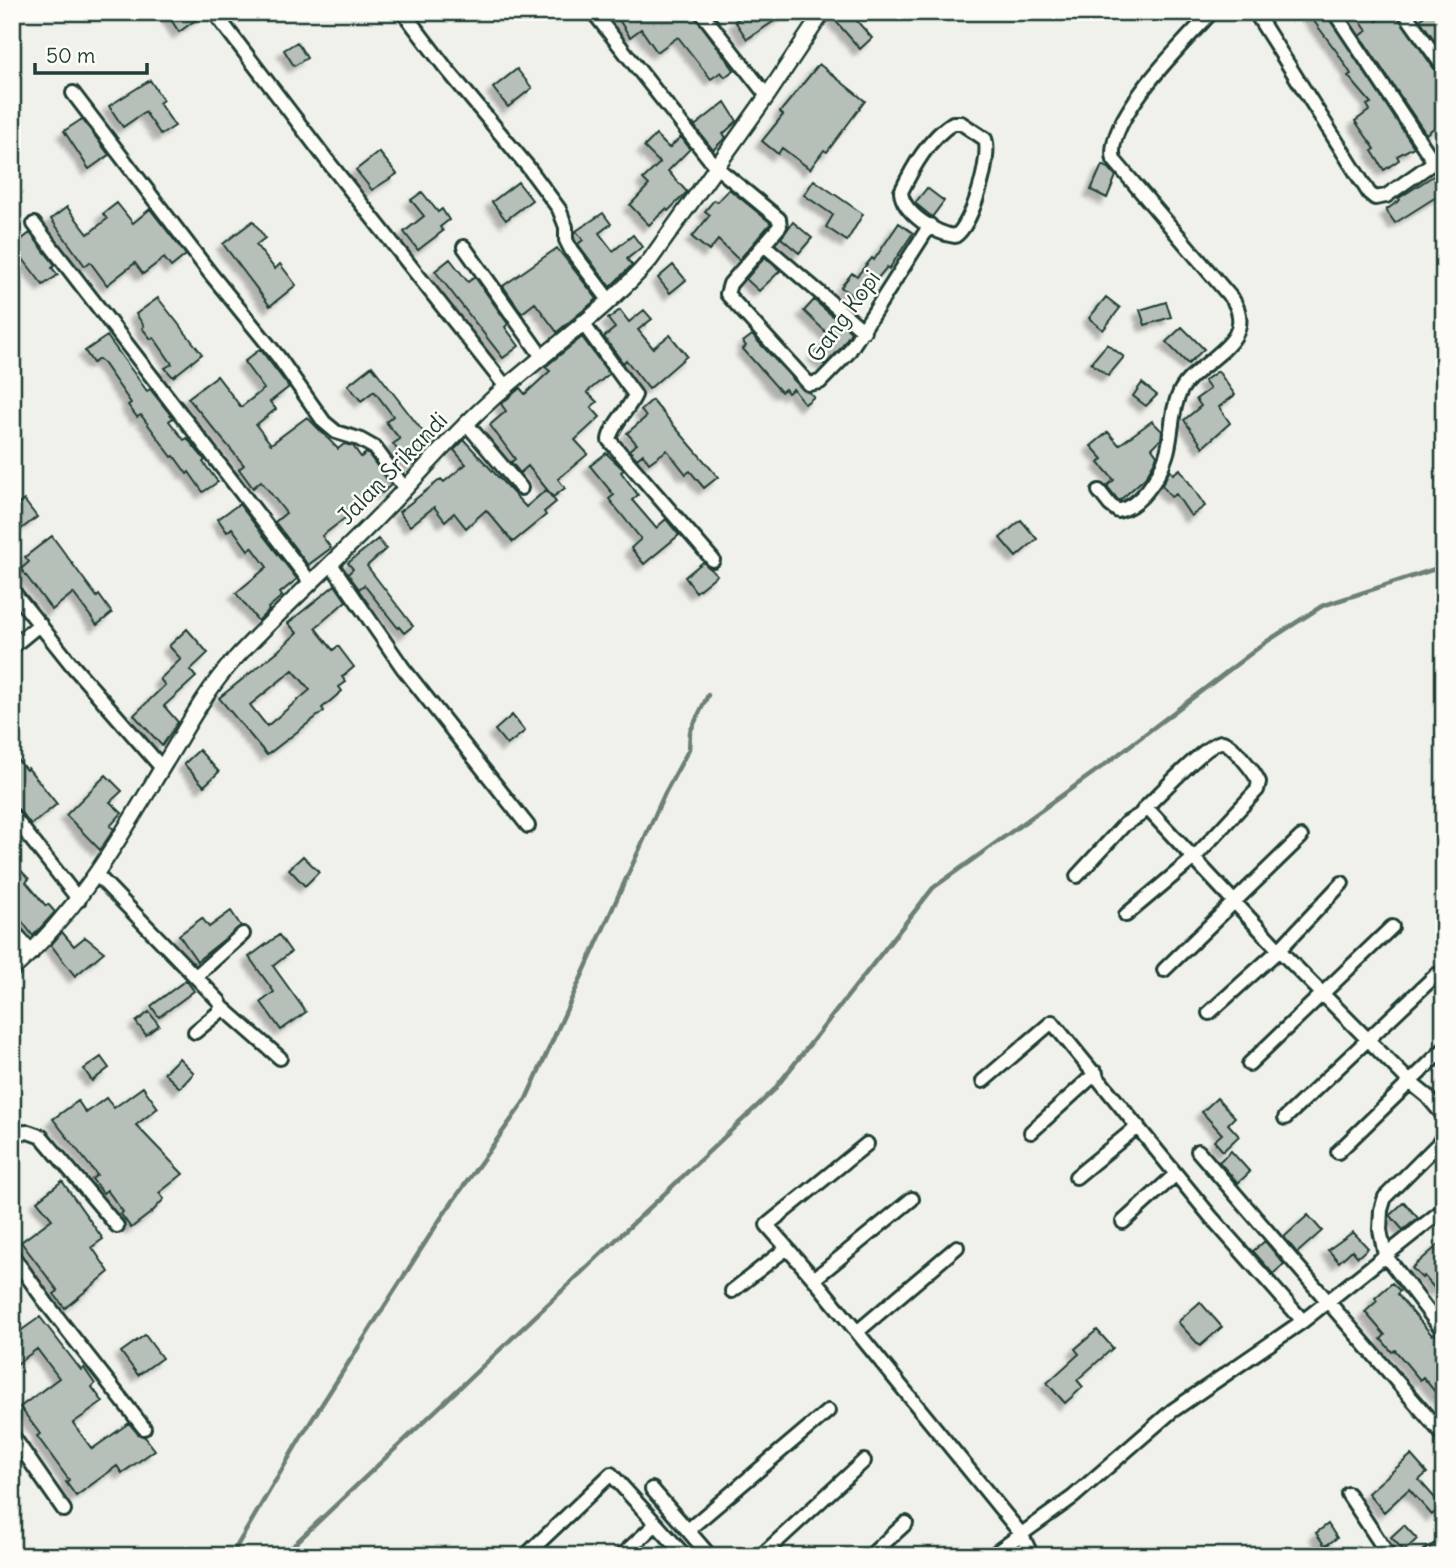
<svg xmlns="http://www.w3.org/2000/svg" width="1456" height="1568" font-family="Delius,sans-serif">
<style>
.lines{fill:none;stroke-linecap:round;stroke-linejoin:round}
.stream{stroke:#6c8077;stroke-width:4.5}
.building{fill:#b6bfb8;stroke:#1f3d34;stroke-width:2;fill-rule:evenodd;filter:url(#shadow)}
.minor-casing{stroke:#1f3d34;stroke-width:18}
.tertiary-casing{stroke:#1f3d34;stroke-width:19}
.minor{stroke:#fdfcf7;stroke-width:12}
.tertiary{stroke:#fdfcf7;stroke-width:14}
.labels{text-anchor:middle;dominant-baseline:central;stroke-width:5;stroke-linejoin:round;paint-order:stroke}
.street-label{font-size:23px;fill:#1f3d34;stroke:#fdfcf7}
</style>
<defs>
<filter id="shadow"><feDropShadow dx="-6" dy="6" stdDeviation="2" flood-color="#0004"/></filter>
</defs>
<rect width="100%" height="100%" fill="#f0f1eb"/>
<filter id="ink" filterUnits="userSpaceOnUse"><feTurbulence type="fractalNoise" baseFrequency=".0143" numOctaves="2"/><feDisplacementMap in="SourceGraphic" scale="14" xChannelSelector="R" yChannelSelector="G"/><feConvolveMatrix kernelMatrix="1 2 1 2 8 2 1 2 1" color-interpolation-filters="sRGB"/></filter>
<g filter="url(#ink)">
<g class="lines">
<path class="stream" d="M231,1556L301,1437L441,1218L526,1099L665,793L689,749L690,732L708,695
M282,1556L773,1091L933,888L1107,763L1266,642L1322,606L1444,566"/>
</g>
<path class="building" d="M166,12H205V13L179,32Z
M614,12H692L734,70L725,77L721,72L711,79L678,37L657,52L641,29L630,37Z
M749,12H788L747,39L735,21Z
M840,12H849L872,38L860,49L833,18Z
M1307,12H1325L1414,147L1397,156L1399,160L1384,170L1372,151L1375,149L1355,121L1370,110L1367,105L1371,103L1348,76L1351,74L1337,52Z
M1354,12H1371L1377,21L1389,12H1395L1437,73L1444,77V120L1426,134L1360,36L1367,31Z
M1428,12H1440L1444,16V53L1420,20Z
M297,42L307,58L294,66L284,50Z
M819,64L865,101L827,152L824,150L810,169L782,148L778,154L762,141L783,115L780,112Z
M517,69L532,88L508,107L493,88Z
M150,80L163,100L159,103L175,126L161,135L145,112L123,127L109,106Z
M725,102L737,121L723,134L726,137L713,150L693,124L696,125Z
M82,119L109,155L89,169L64,131Z
M656,135L669,148L681,137L690,149L668,171L687,192L668,211L666,209L649,225L630,205L649,185L643,179L660,163L644,147Z
M379,152L397,174L372,190L356,170Z
M1102,165L1109,168L1116,176L1107,198L1091,190Z
M1444,169V192L1395,223L1386,210L1400,200L1399,198Z
M814,180L863,214L847,241L826,227L833,215L804,195Z
M518,182L532,200L506,220L492,202Z
M927,188L944,201L932,217L915,203Z
M729,189L771,223L739,260L718,240L709,251L692,237L710,215L705,211L714,200L717,202Z
M422,192L438,212L442,209L449,220L440,227L443,231L418,250L404,232L424,216L411,200Z
M117,203L133,223L150,209L186,255L171,267L164,258L143,274L135,263L107,285L90,262L85,266L51,219L67,207L88,234L107,219L103,214Z
M603,213L611,224L599,233L613,251L633,235L642,247L627,259L632,265L610,287L578,244L583,240L576,231Z
M253,221L265,238L256,245L275,269L280,264L296,285L270,306L223,244Z
M793,222L812,238L799,253L781,238Z
M899,223L913,233L889,269L887,267L873,284L870,282L861,294L857,291L853,297L841,287L852,273L857,276L872,258L874,260Z
M30,233L55,265L52,268L58,275L43,285L13,246Z
M557,248L597,299L557,332L535,303L522,313L503,286Z
M765,257L780,271L759,291L746,279Z
M450,259L468,282L475,277L508,324L505,327L519,346L503,358L435,271Z
M673,265L686,280L670,293L658,278Z
M1106,297L1120,308L1103,330L1089,318Z
M158,298L202,354L173,377L165,368L172,364L154,338L151,339L142,328L144,326L136,314Z
M814,300L851,332L841,348L825,365L814,354L831,337L804,311Z
M1166,302L1171,317L1145,325L1140,310Z
M620,310L629,322L644,310L652,319L638,330L653,348L670,335L687,356L649,389L626,360L623,363L604,337L615,328L608,319Z
M1182,327L1204,349L1188,364L1166,342Z
M752,335L803,390L810,393L814,397L805,404L793,389L788,393L785,389L781,392L743,349L746,346L743,342Z
M107,336L147,391L150,389L173,418L169,421L184,440L187,438L205,460L203,462L218,482L203,492L189,472L187,474L174,456L172,457L141,415L137,417L128,405L131,403L103,363L99,359L93,363L85,351Z
M582,337L609,374L587,392L597,402L591,407L600,417L575,440L588,454L558,479L565,488L553,497L528,466L520,473L511,462L515,459L490,425L506,411L501,404L520,388L525,394L550,371L545,367Z
M1107,344L1124,357L1108,376L1091,363Z
M260,349L289,387L270,402L276,409L256,425L271,444L307,417L338,449L344,444L353,446L361,457L366,453L369,455L391,485L382,493L376,485L352,503L354,506L346,511L349,515L322,536L331,548L308,565L275,522L286,513L261,481L253,488L239,469L244,465L188,398L217,376L241,407L264,389L244,362Z
M372,366L431,442L417,453L421,458L410,466L393,444L400,439L386,422L393,416L374,391L361,401L348,385Z
M1218,371L1235,395L1219,407L1230,423L1203,447L1184,420L1201,406L1196,399L1210,389L1204,381Z
M1142,383L1157,395L1146,406L1133,396Z
M652,400L718,477L704,488L690,471L686,474L667,450L649,463L643,454L637,459L629,450L637,444L627,433L646,417L641,410Z
M1152,421L1162,431L1161,439L1152,448L1157,455L1155,461L1145,478L1119,501L1107,486L1114,480L1099,463L1103,459L1091,446L1108,432L1119,445Z
M464,440L526,507L546,490L556,502L544,512L546,515L513,542L486,510L466,528L454,513L445,521L434,507L410,526L399,512L441,479L444,482L466,464L454,450Z
M606,453L624,470L621,472L638,495L632,500L656,528L666,519L679,535L644,564L631,548L641,539L609,499L614,495L590,466Z
M1180,469L1205,506L1191,516L1176,494L1171,497L1162,485L1170,470L1173,474Z
M24,500L37,517L12,536V509Z
M239,504L297,579L280,593L282,596L268,608L269,610L258,621L236,593L267,567L252,547L248,550L232,528L227,532L218,519Z
M1021,520L1037,539L1016,557L1000,538Z
M52,536L97,597L99,595L112,613L97,625L73,593L52,610L21,569L29,562L25,557Z
M378,539L386,549L367,566L413,626L404,633L399,627L398,628L364,585L359,589L348,574L353,569L348,563Z
M703,562L717,575L696,592L685,577Z
M335,585L346,601L315,628L333,650L338,646L354,667L342,677L346,682L339,687L342,691L322,708L324,711L267,755L219,698L278,651L297,633L288,623ZM293,670L310,690L267,726L250,705Z
M187,629L208,653L190,670L196,677L164,706L178,722L162,746L134,715L165,685L160,679L181,659L169,646Z
M512,715L525,731L507,745L495,730Z
M199,750L219,772L204,786L184,764Z
M12,753L26,770L28,768L57,804L31,825L19,810L12,806Z
M106,775L122,791L110,802L122,813L110,826L114,829L100,850L66,815Z
M303,856L319,872L305,886L289,869Z
M12,861L29,879L26,882L46,906L48,904L55,912L33,936L12,908Z
M231,911L241,926L197,961L179,935L202,918L209,927Z
M62,932L74,946L85,937L104,952L75,976L51,945Z
M279,935L291,952L273,966L306,1012L281,1030L261,1002L274,992L249,957Z
M186,980L194,991L159,1017L151,1006Z
M149,1012L159,1025L146,1035L136,1022Z
M101,1057L109,1068L92,1081L84,1069Z
M179,1058L194,1073L180,1088L164,1073Z
M143,1087L158,1108L136,1125L183,1174L159,1193L164,1199L152,1212L131,1228L121,1214L123,1212L107,1190L103,1193L92,1179L97,1175L53,1119L78,1101L86,1113L106,1098L114,1108Z
M1217,1098L1235,1117L1228,1124L1239,1136L1223,1151L1214,1141L1222,1134L1202,1112Z
M1231,1151L1250,1172L1238,1183L1219,1162Z
M62,1181L103,1239L92,1247L109,1272L65,1308L54,1294L58,1291L21,1242L52,1219L37,1201Z
M1404,1202L1418,1218L1403,1230L1390,1215Z
M1308,1215L1322,1231L1297,1253L1284,1237Z
M1353,1232L1368,1248L1358,1257L1352,1250L1339,1262L1328,1250Z
M1444,1240V1283L1436,1290L1424,1276L1422,1278L1412,1268Z
M1265,1241L1284,1264L1273,1274L1253,1251Z
M1392,1283L1400,1291L1397,1294L1432,1335L1434,1333L1444,1341V1403L1423,1377L1420,1380L1395,1350L1392,1352L1381,1339L1385,1335L1365,1312L1377,1301L1375,1298Z
M1200,1302L1222,1327L1200,1346L1178,1322Z
M40,1317L81,1370L84,1368L95,1384L92,1387L103,1402L73,1423L92,1449L129,1423L138,1434L145,1437L155,1450L122,1473L117,1466L76,1496L66,1482L69,1480L37,1436L40,1434L20,1407L59,1378L37,1349L17,1364L12,1358V1337Z
M1097,1330L1113,1348L1077,1380L1083,1387L1065,1403L1047,1383L1079,1354L1075,1349Z
M145,1335L162,1358L138,1375L121,1352Z
M1411,1455L1427,1473L1419,1480L1442,1506L1432,1515L1409,1489L1384,1512L1368,1493Z
M1328,1524L1337,1538L1325,1546L1316,1533Z
M1404,1525L1417,1539L1404,1551L1391,1537Z"/>
<g class="lines">
<defs>
<path id="minor" d="M214,12L326,159L506,387
M403,12L445,67L528,167L559,209L566,227V240L571,250L609,300
M593,12L715,166L779,219L780,226L730,284L727,294L809,384L820,382L848,353L930,225
M701,12L767,96
M1255,12L1369,193L1375,198L1386,196L1444,155
M1334,12L1434,162
M1404,12L1444,68
M73,93L210,273L279,358L324,422L336,432L359,439L375,448L405,489
M953,123H961L985,139C992,157 972,226 955,236C936,234 903,213 901,192C913,167 929,138 953,123Z
M34,224L311,583
M764,245L864,331
M464,247L543,358
M582,322L635,395C629,409 611,426 609,440L713,560
M466,423L521,488
M1099,491L1110,505L1118,511C1141,506 1159,477 1166,456C1173,436 1170,412 1180,392C1195,361 1260,344 1233,300L1114,160C1103,121 1186,40 1212,12
M331,564L403,668L528,826
M12,590L71,664L162,768
M12,647L40,624
M12,815L79,900
M97,875L219,1001L222,1007L218,1013L195,1032
M1077,876L1125,824L1140,815L1146,807L1279,950L1411,1083L1427,1096L1444,1116
M1126,915L1194,858L1257,790L1259,782C1255,773 1232,743 1222,742C1209,741 1158,796 1146,807
M12,929L32,953
M1164,970L1301,837
M196,976L243,934
M222,1007L280,1058
M1209,1013L1279,950L1342,883
M1249,1064L1392,927
M983,1081L1052,1022L1211,1217L1303,1321
M1285,1118L1436,975
M1031,1132L1096,1073
M12,1133L28,1132L42,1137L117,1226
M1444,1135L1439,1143L1385,1197L1381,1210L1380,1230L1385,1255L1444,1332
M1198,1151L1444,1436
M1338,1152L1444,1049
M1076,1177L1138,1126
M912,1199L814,1279L1022,1535L1032,1556
M1123,1222L1176,1174
M12,1255L47,1304L144,1428
M814,1279L767,1225L867,1144
M732,1291L787,1248
M857,1332L957,1247
M12,1435L64,1510
M652,1489L710,1556
M1348,1494L1389,1556
M688,1530L828,1411
M525,1556L611,1474L685,1556
M621,1556L656,1524
M761,1556L864,1461
M870,1556L906,1523
M991,1556L1073,1497L1172,1411L1303,1321L1444,1209
M1429,1556L1444,1547"/>
<path id="tertiary" d="M12,970C81,908 118,841 165,763C186,729 204,693 232,662C278,612 330,566 378,517C415,480 448,439 488,403C539,356 604,313 650,260L767,96L823,12"/>
</defs>
<use href="#minor" class="minor-casing"/>
<use href="#tertiary" class="tertiary-casing"/>
<use href="#minor" class="minor"/>
<use href="#tertiary" class="tertiary"/>
</g>
</g>
<g class="labels">
<g class="street-label">
<text transform="translate(843 316) rotate(-54)">Gang Kopi</text>
<text transform="translate(392 468) rotate(-46)">Jalan Srikandi</text>
</g>
</g>
<rect width="1456" height="1568" fill="none" stroke="#fdfcf7" stroke-width="42"/>
<rect x="21" y="21" width="1414" height="1526" fill="none" stroke="#1f3d34" stroke-width="2.5" filter="url(#ink)"/>
<path d="M35 63v10h112v-10" fill="none" stroke="#1f3d34" stroke-width="3.5"/>
<text x="46" y="63" font-size="21" fill="#1f3d34" stroke="#fdfcf7" stroke-width="5" paint-order="stroke">50 m</text>
</svg>
